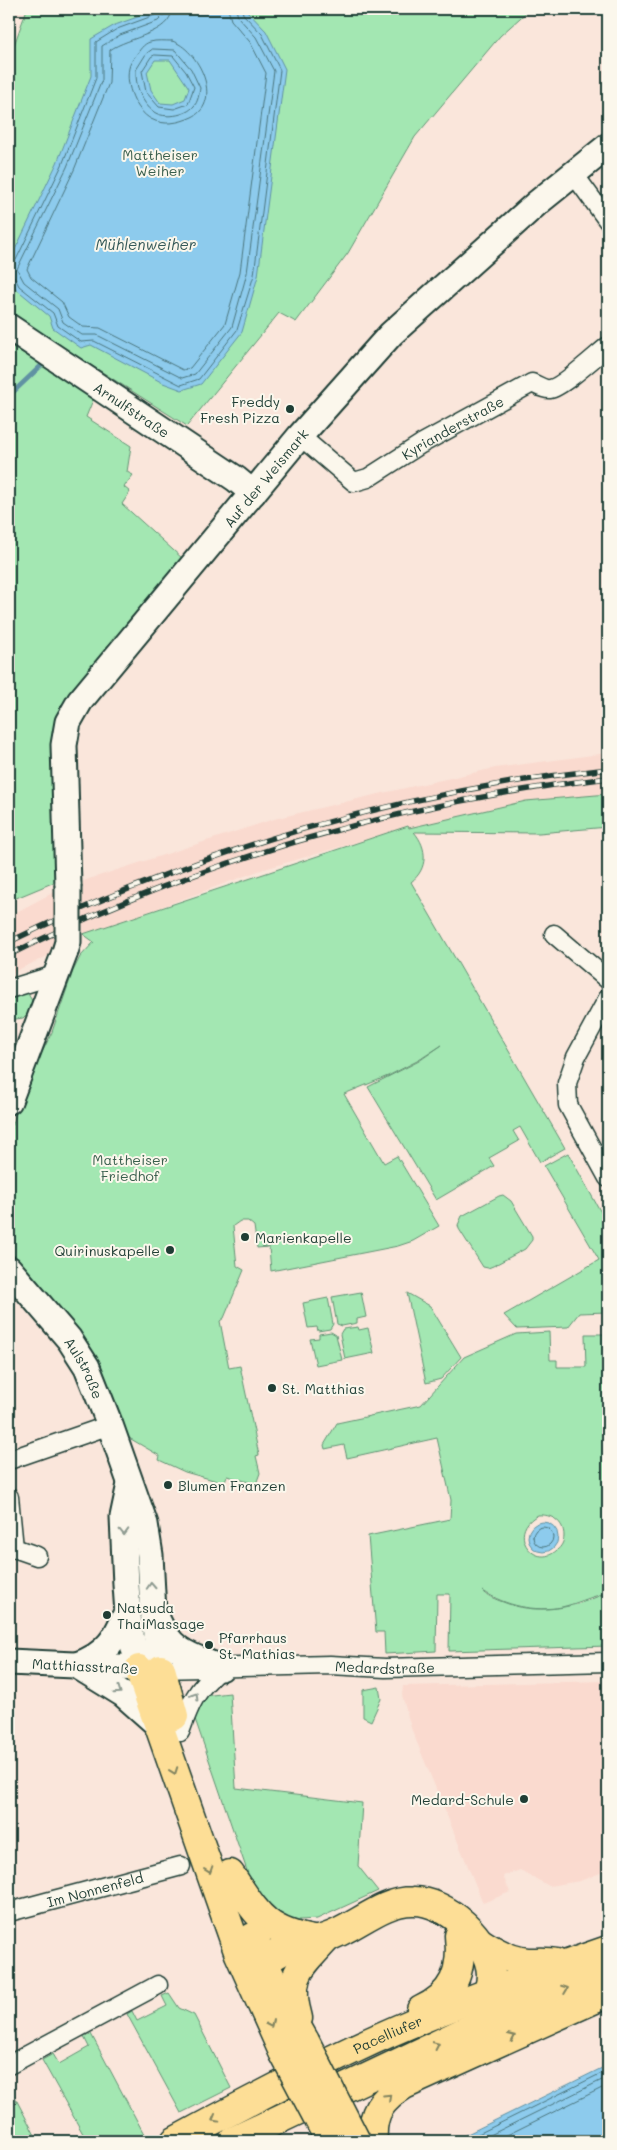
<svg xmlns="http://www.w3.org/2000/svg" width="617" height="2150" font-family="Mali,sans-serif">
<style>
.built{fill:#fadacf}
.green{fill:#a3e7b2;stroke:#619273;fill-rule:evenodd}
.water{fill:#8dcbed;stroke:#6192a3;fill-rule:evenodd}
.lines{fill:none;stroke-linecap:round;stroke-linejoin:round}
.shore{stroke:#4b767e;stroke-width:1}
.stream{stroke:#6192a3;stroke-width:4.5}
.street-casing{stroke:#1f3d34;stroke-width:21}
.secondary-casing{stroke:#1f3d34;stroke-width:29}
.primary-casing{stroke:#1f3d34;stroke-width:31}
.street{stroke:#fbf7ec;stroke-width:18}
.secondary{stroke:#fbf7ec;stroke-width:25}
.primary{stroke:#fdde96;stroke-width:28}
.rail-casing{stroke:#1f3d34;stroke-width:5.5}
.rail{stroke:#fbf7ec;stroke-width:4;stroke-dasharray:11;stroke-linecap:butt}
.secondary-bridge-casing{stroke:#1f3d34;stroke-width:29;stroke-linecap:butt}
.primary-bridge-casing{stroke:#1f3d34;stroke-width:31;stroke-linecap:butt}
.secondary-bridge{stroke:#fbf7ec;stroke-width:25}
.primary-bridge{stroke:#fdde96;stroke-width:28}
.oneway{stroke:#8d9a90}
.oneway2{stroke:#838560}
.poi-dot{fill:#1f3d34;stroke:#fbf7ec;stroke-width:2}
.labels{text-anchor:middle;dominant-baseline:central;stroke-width:4;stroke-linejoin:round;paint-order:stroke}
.park-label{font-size:14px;fill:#395f4d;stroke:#fbf7ec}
.poi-label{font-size:14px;fill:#1f3d34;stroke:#fbf7ec;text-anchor:start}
.street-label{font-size:14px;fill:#1f3d34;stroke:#fbf7ec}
.water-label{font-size:15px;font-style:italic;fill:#355959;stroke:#fbf7ec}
</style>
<rect width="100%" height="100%" fill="#fae6db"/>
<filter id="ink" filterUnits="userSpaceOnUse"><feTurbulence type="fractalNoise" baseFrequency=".02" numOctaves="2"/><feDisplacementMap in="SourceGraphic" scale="10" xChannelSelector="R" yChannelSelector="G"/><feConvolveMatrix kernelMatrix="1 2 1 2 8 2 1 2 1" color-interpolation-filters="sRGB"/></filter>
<g filter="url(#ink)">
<path class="built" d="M608,753V794L526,801L392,832L261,870L102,929L83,934V881L274,819L374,795L495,768Z
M56,891V952L9,974V916Z
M608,1681V1870L580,1881L549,1886L520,1870L503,1876L510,1892L483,1903L411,1728L402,1695L403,1686Z"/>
<path class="green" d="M27,9H530L500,36L415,137L348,253L296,322L279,313L187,426L9,313V59Z
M9,345L95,395L86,417L131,446L127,472L133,475L124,487L130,492L122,504L183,559L76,687L57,881L9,901Z
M608,794V827L539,833L414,832C428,848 428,869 411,882L565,1148L540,1162L520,1127L513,1131L519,1141L489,1158L494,1166L436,1200L368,1087L419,1061L442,1045L419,1060L388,1076L344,1094L384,1163L397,1156L439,1226L413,1241L398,1246L271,1271L269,1247L257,1248L254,1226L248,1221H240L233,1226L237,1266L244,1270L224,1318L220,1321L229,1368L240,1366L259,1455L256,1456L260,1473L256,1484L227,1476L224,1483L185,1472L159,1460L160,1456L124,1435L35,1287L9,1249V1139L20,1098L52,1032L73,971L80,957L94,942L83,934L408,826L409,828L526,801Z
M9,992H27L35,1006L23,1018L9,1020Z
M568,1153L608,1225V1312L579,1313L568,1327L517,1329L504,1315L599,1260L544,1166Z
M503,1195L511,1201L532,1236V1240L525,1249L493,1266L488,1268L483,1267L459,1229L458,1225L462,1216L499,1196Z
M361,1292L366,1317L357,1319V1323L342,1326L337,1324L332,1297Z
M407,1293L430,1306L461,1357L441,1379L426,1383Z
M328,1298L333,1324L330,1329L318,1331L317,1327L308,1328L303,1303Z
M358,1327L359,1330L368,1328L374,1353L345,1359L340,1334L343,1329Z
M331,1332L336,1335L342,1360L316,1365L310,1339L319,1338V1334Z
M549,1332L550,1360H557V1367H586L585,1334H608V1646L449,1651L450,1594H437L436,1651L385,1654L384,1632H376L368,1536L450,1519L451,1500L437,1438L347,1458L344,1445L325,1449L324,1445L337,1423L421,1405L464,1357L516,1334ZM538,1515C551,1514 564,1521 564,1536C564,1542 561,1547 557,1550C535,1571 505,1532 538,1515ZM483,1591C506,1606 534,1612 562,1607C576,1604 589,1597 603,1594C572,1609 535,1615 503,1602C495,1599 487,1596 483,1591Z
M379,1687L381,1699L371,1721L363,1717V1690Z
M230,1693L236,1788L362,1803L358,1866L378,1891L317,1919L299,1920L300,1927L285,1925L256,1897L195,1719L194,1704L203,1696Z
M169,1993L179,2008L194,2015L231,2088L181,2113L127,2014L132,2011L137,2021L167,2006L162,1996Z
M91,2034L144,2134L132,2141H87L42,2060L53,2054L59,2064L89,2047L84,2037Z
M9,2086L38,2141H9Z"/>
<path class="water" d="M160,9H245L266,31L285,69L258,276L242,332L201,384L182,390L163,383L91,345L81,348L53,328L49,316L15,288L9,273V262L57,163L91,76V39L115,25ZM155,60H170L189,88L185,99L173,104L160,103L151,90L147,72Z
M528 1537a15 15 0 1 1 30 0a15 15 0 1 1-30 0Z
M608,2065V2141H453Z"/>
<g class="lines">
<path class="shore" d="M165,9L163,16L158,21L120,35L102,46V80L67,167L17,269L24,282L58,309L63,322L82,335H97L182,378L195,374L232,327L247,273L274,71L256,37L238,17L236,9
M172,9C171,34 128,37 110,50L109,83L74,170L27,269L31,277L62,302L69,317L83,327L100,328L183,370L190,368L225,324L240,272L266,73L250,42L231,20L228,9
M172,41C198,48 224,102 192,117C179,123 164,126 151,119C136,111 125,85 129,68C130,63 133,59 136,55C140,50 143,44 150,42C156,40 165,41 172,41Z
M153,49L175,50L191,69L200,88C199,94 198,102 194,106C186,116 164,119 154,112C141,103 135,84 136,70L146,54Z
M155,55L173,56L186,72L194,87L188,104L174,109L159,107L146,92L142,71L151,57Z
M9,263L16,260L62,165L96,78V42L117,29L155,15L158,9
M9,274L14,276L19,286L53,313L58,326L81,342L94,341L181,385L199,379L237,330L254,275L280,70L262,34L243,14L242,9
M533 1537a10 10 0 1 1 20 0a10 10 0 1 1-20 0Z
M464,2141L608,2070
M478,2141L608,2077
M495,2141L608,2085"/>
<path class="stream" d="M9,396L45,362"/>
<defs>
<g id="street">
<path d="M573,173L608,221"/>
<path id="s1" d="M300,436L354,482L368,478L421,444L532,383C537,385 544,390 550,389C561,388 598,354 608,346"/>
<path d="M554,934L608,980"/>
<path d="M9,989L58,974"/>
<path d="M608,998L576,1057L567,1083L568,1105L608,1178"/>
<path d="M9,1460L110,1425"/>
<path d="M9,1497L14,1548L37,1556"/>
<path id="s2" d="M161,1669L330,1665L385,1668L608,1662"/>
<path d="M180,1732C191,1701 196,1690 221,1668"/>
<path id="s3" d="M9,1912L181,1866"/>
<path d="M9,2065L158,1985"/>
</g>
<g id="secondary">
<path id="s4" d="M9,327L236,479L253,493"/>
<path id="s5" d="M68,885L64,745L68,722L80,701L300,436L391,334L536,204L608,146"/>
<path d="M9,1101L65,952"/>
<path id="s6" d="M9,1269L69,1339L87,1367L110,1425L145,1524L150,1555L153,1612L161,1669L9,1662"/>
<path d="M130,1484L123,1517L126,1585L129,1628L139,1669"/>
<path d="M157,1619C172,1653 189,1655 221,1668"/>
<path d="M77,1665C108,1654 116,1638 128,1609"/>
<path d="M81,1668L123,1694L158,1725"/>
</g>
<g id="primary">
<path d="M139,1669L239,1954L283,2052"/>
<path d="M161,1669L174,1716"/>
<path d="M230,1874C257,1913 263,1931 313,1940"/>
<path d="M253,1937L278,1993L305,2041"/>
<path d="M478,1941C493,1951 510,1961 528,1962C538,1962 547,1961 556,1963"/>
<path d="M257,1979C259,1971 268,1959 275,1955C290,1945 308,1943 325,1938C355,1929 380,1901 413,1901C446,1900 490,1940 491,1974C491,1987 487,1995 481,2006"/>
<path d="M421,2010C454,1995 463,1971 459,1936"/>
<path d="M298,2018C286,1976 300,1968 327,1938"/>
<path id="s7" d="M175,2141C234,2109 293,2078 354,2049C436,2010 522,1980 608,1950"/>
<path d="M233,2141L491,2019L608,1972"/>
<path d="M373,2141C371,2113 381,2100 404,2085L608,1993"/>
</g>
</defs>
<use href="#street" class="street-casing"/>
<use href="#secondary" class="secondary-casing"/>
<use href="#primary" class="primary-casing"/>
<use href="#street" class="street"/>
<use href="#secondary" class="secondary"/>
<use href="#primary" class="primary"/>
<defs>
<path id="rail" d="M9,942C196,851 401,791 608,769
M9,955C195,861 401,802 608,778"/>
</defs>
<use href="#rail" class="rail-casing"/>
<use href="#rail" class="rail"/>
<defs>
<path id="secondary-bridge" d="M65,952L68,942V885"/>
<path id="primary-bridge" d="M305,2041L356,2141
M283,2052L330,2141"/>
</defs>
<use href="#secondary-bridge" class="secondary-bridge-casing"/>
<use href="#primary-bridge" class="primary-bridge-casing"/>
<use href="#secondary-bridge" class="secondary-bridge"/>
<use href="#primary-bridge" class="primary-bridge"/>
</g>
<defs><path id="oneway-chevron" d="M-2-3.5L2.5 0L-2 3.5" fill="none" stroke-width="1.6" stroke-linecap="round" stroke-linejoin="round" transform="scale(1.25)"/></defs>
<g class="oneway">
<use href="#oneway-chevron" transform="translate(124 1532) rotate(88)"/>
<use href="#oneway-chevron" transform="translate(151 1586) rotate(-93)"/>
<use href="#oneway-chevron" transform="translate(118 1691) rotate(35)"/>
<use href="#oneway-chevron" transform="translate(195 1696) rotate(-58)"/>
</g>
<g class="oneway2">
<use href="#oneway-chevron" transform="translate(174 1771) rotate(70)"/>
<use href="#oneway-chevron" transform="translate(209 1870) rotate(71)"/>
<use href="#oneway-chevron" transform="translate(565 1989) rotate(-21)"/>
<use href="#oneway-chevron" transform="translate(270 2024) rotate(66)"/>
<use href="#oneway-chevron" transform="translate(512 2037) rotate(-25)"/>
<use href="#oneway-chevron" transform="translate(436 2045) rotate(-25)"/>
<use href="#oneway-chevron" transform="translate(388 2097) rotate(-43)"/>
<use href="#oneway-chevron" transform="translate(215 2119) rotate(151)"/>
</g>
</g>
<g class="poi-dot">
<circle cx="290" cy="409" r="5"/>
<circle cx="245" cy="1237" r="5"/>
<circle cx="170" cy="1250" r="5"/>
<circle cx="272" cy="1388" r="5"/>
<circle cx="168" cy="1485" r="5"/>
<circle cx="107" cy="1615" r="5"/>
<circle cx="209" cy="1645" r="5"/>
<circle cx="524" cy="1799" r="5"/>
</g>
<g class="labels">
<g class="park-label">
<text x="160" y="154">Mattheiser<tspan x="160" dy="16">Weiher</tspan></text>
<text x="130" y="1159">Mattheiser<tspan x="130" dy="16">Friedhof</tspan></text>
</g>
<g class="poi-label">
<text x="280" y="401" text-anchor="end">Freddy<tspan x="280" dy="16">Fresh Pizza</tspan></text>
<text x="255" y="1237">Marienkapelle</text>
<text x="160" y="1250" text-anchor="end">Quirinuskapelle</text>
<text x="282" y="1388">St. Matthias</text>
<text x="178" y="1485">Blumen Franzen</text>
<text x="117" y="1607">Natsuda<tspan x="117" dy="16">ThaiMassage</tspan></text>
<text x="219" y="1637">Pfarrhaus<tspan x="219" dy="16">St. Mathias</tspan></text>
<text x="514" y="1799" text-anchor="end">Medard-Schule</text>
</g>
<g class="street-label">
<text stroke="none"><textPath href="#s4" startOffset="148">Arnulfstraße</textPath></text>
<text stroke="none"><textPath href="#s1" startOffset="184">Kyrianderstraße</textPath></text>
<text stroke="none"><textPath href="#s5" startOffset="478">Auf der Weismark</textPath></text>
<text stroke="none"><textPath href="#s6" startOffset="125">Aulstraße</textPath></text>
<text transform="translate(85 1666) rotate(3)">Matthiasstraße</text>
<text stroke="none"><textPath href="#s2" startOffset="224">Medardstraße</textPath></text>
<text stroke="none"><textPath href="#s3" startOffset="89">Im Nonnenfeld</textPath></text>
<text stroke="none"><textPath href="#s7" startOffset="238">Pacelliufer</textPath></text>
</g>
<g class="water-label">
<text x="146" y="244">Mühlenweiher</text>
</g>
</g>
<rect width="617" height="2150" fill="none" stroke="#fbf7ec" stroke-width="30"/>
<rect x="15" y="15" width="587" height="2120" fill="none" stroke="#1f3d34" stroke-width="2" filter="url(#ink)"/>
</svg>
